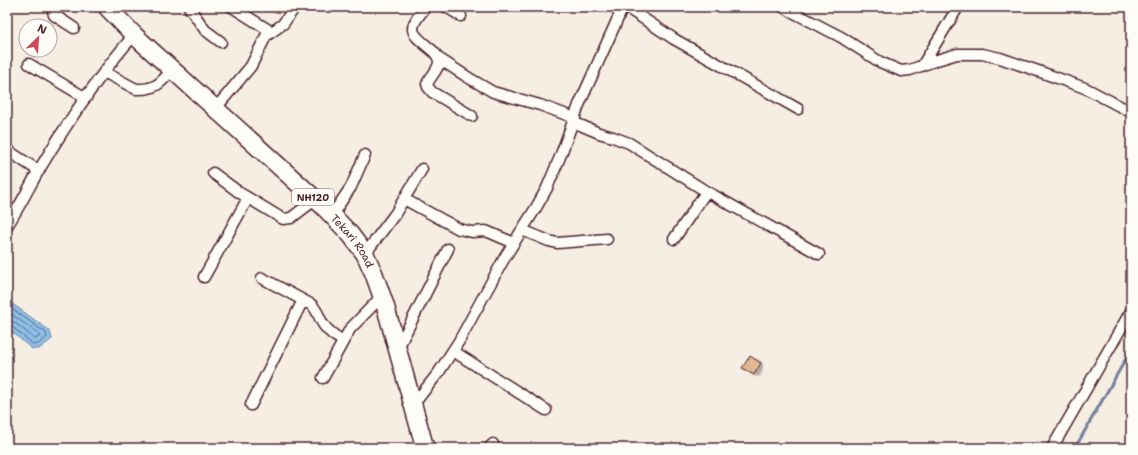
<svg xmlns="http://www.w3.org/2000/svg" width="1138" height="455" font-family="'Shantell Sans',sans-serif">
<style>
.water{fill:#8bc0e9;stroke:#71809d}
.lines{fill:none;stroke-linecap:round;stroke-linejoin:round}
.shore{stroke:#645f77;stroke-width:1}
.stream{stroke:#71809d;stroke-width:3}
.building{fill:#e1b892;stroke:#4a1f2b;filter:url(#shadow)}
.minor-casing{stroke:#4a1f2b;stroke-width:13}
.trunk-casing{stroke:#4a1f2b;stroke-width:20}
.minor{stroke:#fdfcf7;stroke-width:10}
.trunk{stroke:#fdfcf7;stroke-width:17}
.labels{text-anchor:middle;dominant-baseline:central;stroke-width:3;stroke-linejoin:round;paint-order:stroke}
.shield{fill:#fdfcf7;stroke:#806168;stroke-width:1}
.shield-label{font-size:10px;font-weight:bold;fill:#4a1f2b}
.street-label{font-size:11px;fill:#4a1f2b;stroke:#fdfcf7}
</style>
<defs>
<filter id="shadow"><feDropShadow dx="4.5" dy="2.5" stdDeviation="1" flood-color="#0004"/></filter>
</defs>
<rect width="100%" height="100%" fill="#f7eee3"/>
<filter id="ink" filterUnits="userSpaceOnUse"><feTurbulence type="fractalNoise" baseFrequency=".025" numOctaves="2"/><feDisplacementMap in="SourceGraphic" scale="8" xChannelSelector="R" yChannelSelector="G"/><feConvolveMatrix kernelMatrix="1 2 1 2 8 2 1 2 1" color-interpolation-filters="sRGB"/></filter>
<g filter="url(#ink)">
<path class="water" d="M7,300L50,331L52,339L39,349H32L7,328Z"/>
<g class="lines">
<path class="shore" d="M7,305L46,333L47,337L38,344L34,345L11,326H7
M7,311L39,334L40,336L35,339L14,322L7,321"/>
<path class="stream" d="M1075,448L1131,350"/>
</g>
<path class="building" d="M750,356L761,363L754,375L742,368Z"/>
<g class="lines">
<defs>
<path id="minor" d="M55,7L53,11L54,15L74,28
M189,7L205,30L221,42
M232,7L272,32
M426,7C405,31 411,33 433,51C436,54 439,58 439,62C439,69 430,77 427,84L428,87L432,92L472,116
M446,7L461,16
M626,7L674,39L798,109
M783,7L841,37L880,62L901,71L910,70L937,60L957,54H982L1000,58L1038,71L1085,88L1131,112
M438,58L469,78L493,92L540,105L575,118
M29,64L86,98
M922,66L958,7
M104,72L136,89C155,90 161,83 172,70
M216,108L251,66L266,36L283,24L295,7
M573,122L599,133L613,137L629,143L704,190V195L674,239
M7,150L39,171
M213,173L240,193L283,219L291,218L316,199
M704,190L819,254
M404,199L459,229L472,232L486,231L514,243
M332,215L351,187L365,155
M7,226C19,208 28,189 39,170C67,123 98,76 134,35
M522,230L549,241L557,243L607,239
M365,254L395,214L422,169
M204,277L248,198
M262,278L312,305C318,311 319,318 323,324C328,332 335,336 343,341
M397,350L448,249
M453,351L546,410
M323,378L350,329L382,296
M251,405L303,300
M413,405L439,372L459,341L505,257L537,206L547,188L560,157L579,105L623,7
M489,448L493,444
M1052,448L1131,311"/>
<g id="trunk">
<path id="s1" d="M107,7L134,35L324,207L350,234L365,254L374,274L385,305L425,448"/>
</g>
</defs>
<use href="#minor" class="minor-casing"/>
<use href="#trunk" class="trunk-casing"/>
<use href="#minor" class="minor"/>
<use href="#trunk" class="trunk"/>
</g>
</g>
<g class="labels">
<rect class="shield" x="292" y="189" width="42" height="16" rx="3"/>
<g class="shield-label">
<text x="313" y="197">NH120</text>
</g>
<g class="street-label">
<text stroke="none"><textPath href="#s1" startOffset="340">Tekari Road</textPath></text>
</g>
</g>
<rect width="1138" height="455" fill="none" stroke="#fdfcf7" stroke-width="24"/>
<rect x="12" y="12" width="1114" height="431" fill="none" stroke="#4a1f2b" stroke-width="1.5" filter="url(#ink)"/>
<g transform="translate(38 38) rotate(25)"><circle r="19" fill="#fdfcf7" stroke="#b5a4a5"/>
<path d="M0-3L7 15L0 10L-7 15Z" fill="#d1495b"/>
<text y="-6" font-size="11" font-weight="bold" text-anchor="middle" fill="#4a1f2b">N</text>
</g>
</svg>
